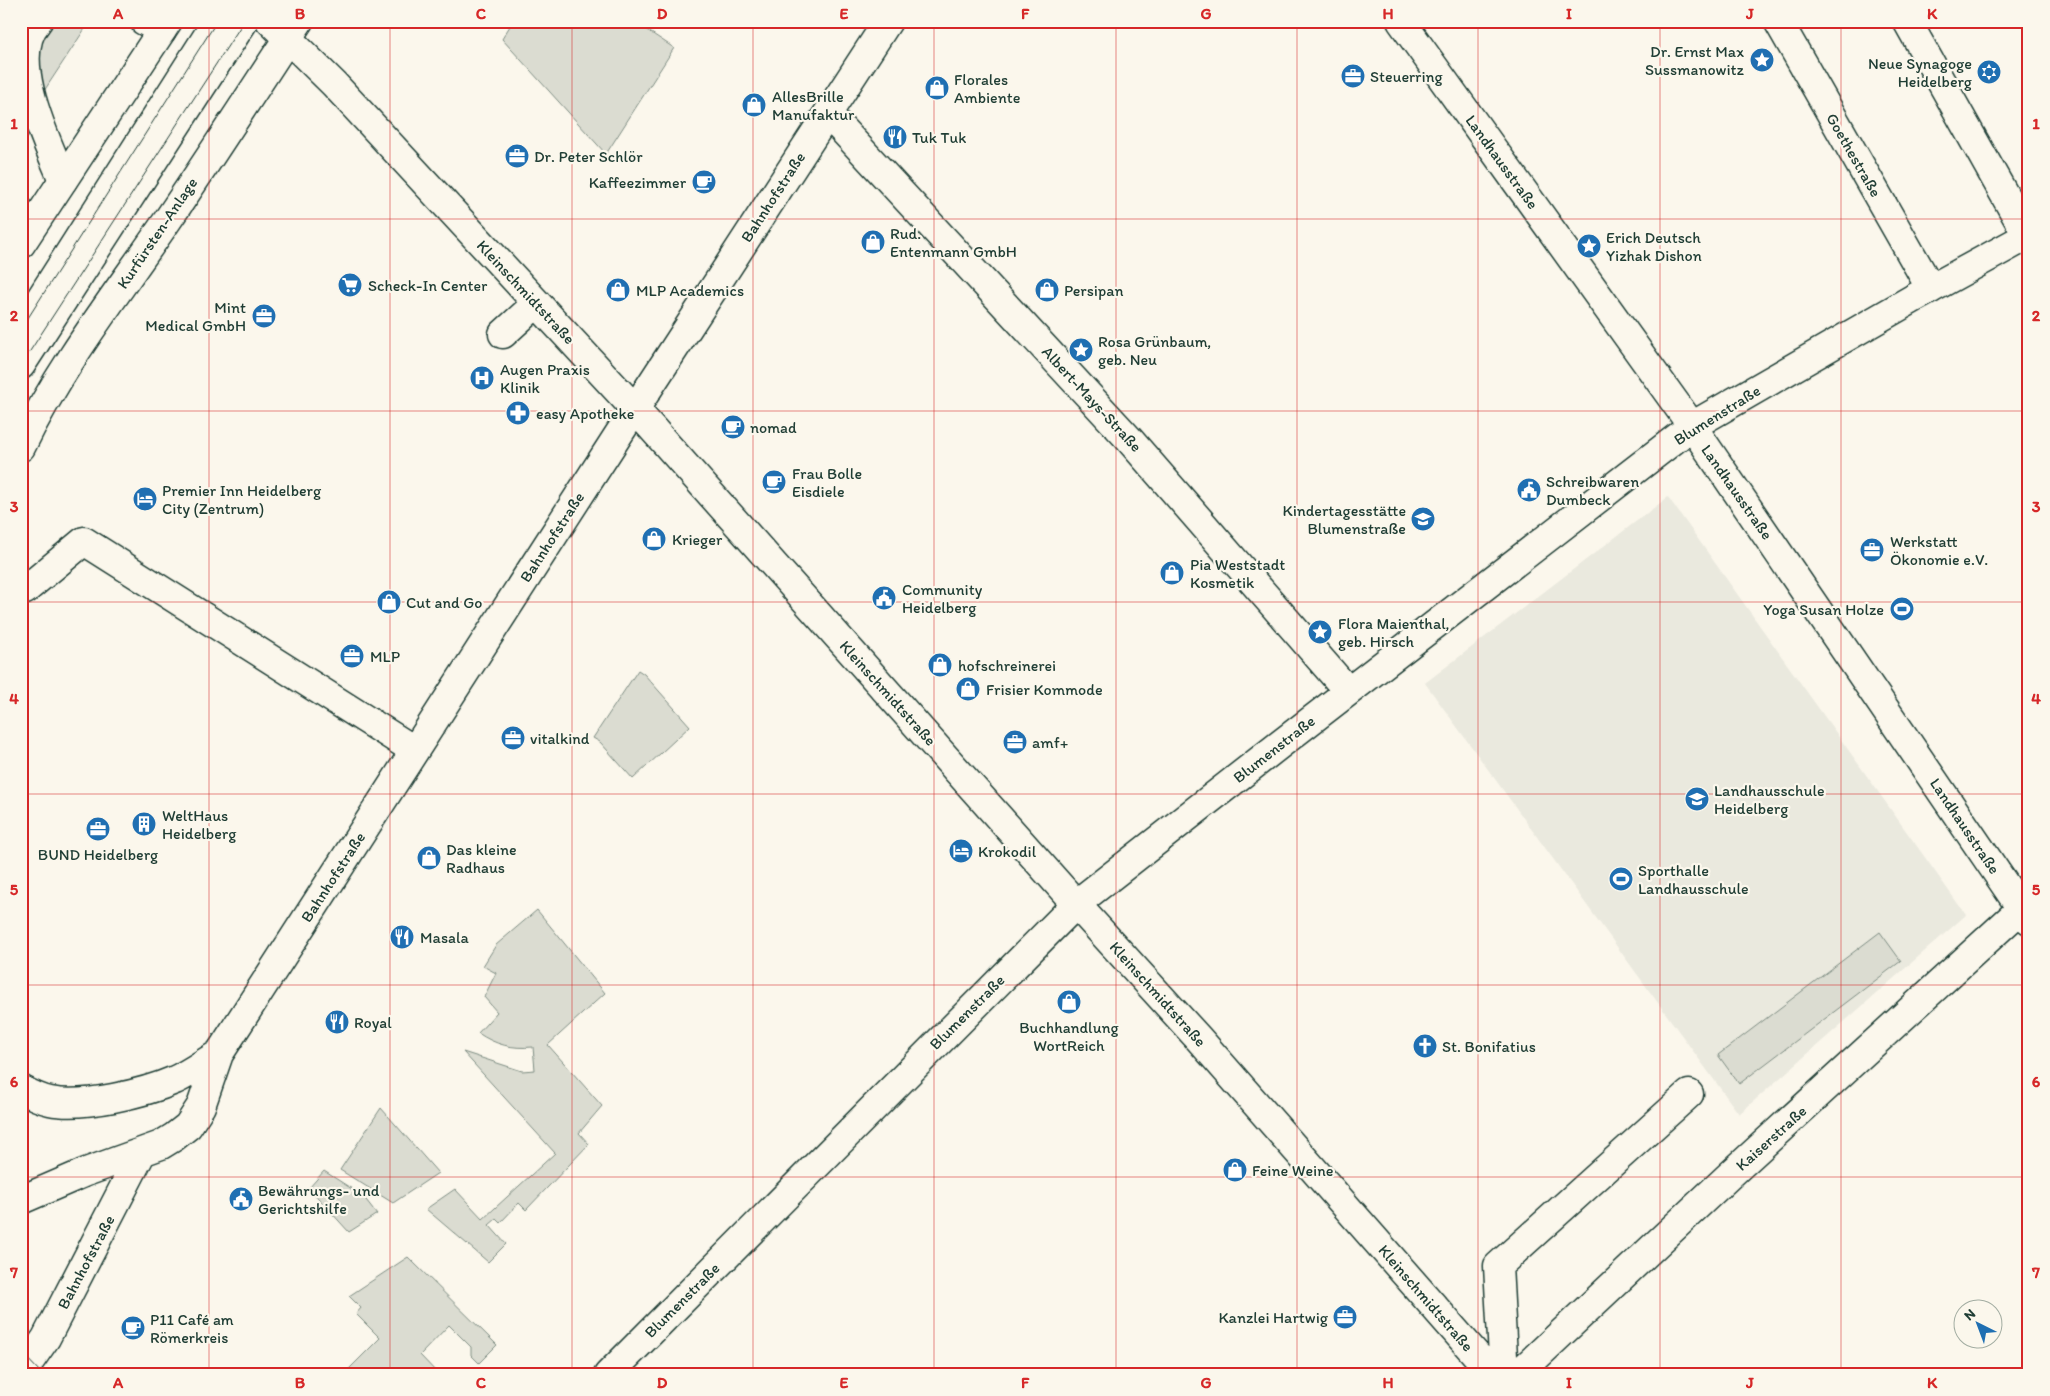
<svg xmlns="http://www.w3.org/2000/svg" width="2050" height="1396" font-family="Itim,sans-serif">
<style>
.built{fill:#eae9de}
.green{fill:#dbdcd1;stroke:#7d8c82}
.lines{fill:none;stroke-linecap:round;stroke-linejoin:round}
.minor-casing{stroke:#1f3d34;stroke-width:31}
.major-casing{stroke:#1f3d34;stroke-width:31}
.minor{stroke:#fbf7ec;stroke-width:28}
.major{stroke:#fbf7ec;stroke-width:28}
.tram{stroke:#1f3d34;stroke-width:1}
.grid{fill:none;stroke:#d62828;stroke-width:1;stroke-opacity:0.55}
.labels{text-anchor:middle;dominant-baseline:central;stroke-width:4.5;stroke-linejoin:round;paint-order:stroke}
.poi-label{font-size:16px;fill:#1f3d34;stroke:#fbf7ec;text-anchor:start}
.street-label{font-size:16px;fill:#1f3d34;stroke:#fbf7ec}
.neatline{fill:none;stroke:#d62828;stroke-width:2}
.grid-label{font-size:16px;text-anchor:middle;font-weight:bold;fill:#d62828}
</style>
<rect width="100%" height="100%" fill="#fbf7ec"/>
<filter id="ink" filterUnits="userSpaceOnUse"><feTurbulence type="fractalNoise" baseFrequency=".02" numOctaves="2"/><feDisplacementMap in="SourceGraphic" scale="10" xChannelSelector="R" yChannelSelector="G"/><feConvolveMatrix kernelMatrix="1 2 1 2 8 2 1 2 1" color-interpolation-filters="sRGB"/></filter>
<g filter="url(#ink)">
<path class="built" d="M1668,497L1966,915L1739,1114L1425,683Z"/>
<path class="green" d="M21,21H90L21,126Z
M513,21H633L674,48L606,154L502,39Z
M638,670L644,674L690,726L633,779L600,742L593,738Z
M537,910L605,993L548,1045L602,1106L579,1133L589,1144L526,1210L519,1203L500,1223L496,1219L489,1225L506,1244L488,1262L426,1209L455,1189L483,1219L555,1153L463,1052L522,1071L535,1070L533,1047C512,1049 496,1045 478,1033L497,1012L484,997L496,973L483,966L496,945Z
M1880,932L1901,961L1739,1084L1718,1055Z
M381,1108L438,1173L393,1203L340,1170Z
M324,1171L363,1196L377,1214L349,1232L309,1188Z
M408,1257L497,1345L479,1363L471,1355V1347L449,1325L420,1355L439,1375H343L380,1338L356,1314L361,1308L349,1296Z"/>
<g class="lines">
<defs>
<path id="minor" d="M38,21C5,57 47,142 63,180
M144,21L162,30
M270,21L334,84L635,409L1076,904L1199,1039L1494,1375
M1401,21L1692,426L2029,920
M1778,21L1931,289
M1907,21L2027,235
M828,114L1128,438L1348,691
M21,329L217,21
M503,334L537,303
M21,365L244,21
M21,590H25L84,541L414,750
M21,1089C30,1094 40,1099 50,1101C82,1108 145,1093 175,1080C190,1073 205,1062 219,1054
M21,1200L86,1172L161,1145L174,1137L188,1126L201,1106L219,1054L635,409L888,21
M21,1374L46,1338L142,1152
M608,1375L1076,904L1278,746L1692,426L1916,297L2029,235
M1504,1375L1498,1266L1689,1094
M1517,1375L1730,1175L2021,909L2029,904"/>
<path id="major" d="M21,244L168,21
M21,447C61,365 116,295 167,221C212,155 255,88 299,21"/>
</defs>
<use href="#minor" class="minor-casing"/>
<use href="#major" class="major-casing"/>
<use href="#minor" class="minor"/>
<use href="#major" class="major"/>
<path class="tram" d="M21,329L217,21
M21,365L244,21
M21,1352L43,1375"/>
</g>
</g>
<path class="grid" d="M209,21V1375M390,21V1375M572,21V1375M753,21V1375M934,21V1375M1116,21V1375M1297,21V1375M1478,21V1375M1660,21V1375M1841,21V1375M21,219H2029M21,411H2029M21,602H2029M21,794H2029M21,985H2029M21,1177H2029"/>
<defs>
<symbol id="sight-disc" viewBox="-11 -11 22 22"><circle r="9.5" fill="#1f6fb2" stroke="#fbf7ec"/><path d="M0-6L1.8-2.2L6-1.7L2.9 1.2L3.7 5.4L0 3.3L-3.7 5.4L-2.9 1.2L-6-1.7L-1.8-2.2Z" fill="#fff"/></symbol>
<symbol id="synagogue-disc" viewBox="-11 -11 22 22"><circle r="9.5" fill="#1f6fb2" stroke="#fbf7ec"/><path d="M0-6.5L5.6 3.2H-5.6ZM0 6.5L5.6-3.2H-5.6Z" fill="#fff"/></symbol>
<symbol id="office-disc" viewBox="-11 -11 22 22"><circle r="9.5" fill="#1f6fb2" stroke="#fbf7ec"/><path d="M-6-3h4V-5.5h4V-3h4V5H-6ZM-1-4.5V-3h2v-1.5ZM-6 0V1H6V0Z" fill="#fff"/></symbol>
<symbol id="shop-disc" viewBox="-11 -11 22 22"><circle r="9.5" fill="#1f6fb2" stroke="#fbf7ec"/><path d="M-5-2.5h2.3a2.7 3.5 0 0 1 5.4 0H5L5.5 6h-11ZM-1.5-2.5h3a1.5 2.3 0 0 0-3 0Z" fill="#fff"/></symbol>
<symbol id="restaurant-disc" viewBox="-11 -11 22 22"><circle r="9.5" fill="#1f6fb2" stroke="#fbf7ec"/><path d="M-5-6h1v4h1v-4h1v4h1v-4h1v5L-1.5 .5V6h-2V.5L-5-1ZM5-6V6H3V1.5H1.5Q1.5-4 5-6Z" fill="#fff"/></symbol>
<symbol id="cafe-disc" viewBox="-11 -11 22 22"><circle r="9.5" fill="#1f6fb2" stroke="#fbf7ec"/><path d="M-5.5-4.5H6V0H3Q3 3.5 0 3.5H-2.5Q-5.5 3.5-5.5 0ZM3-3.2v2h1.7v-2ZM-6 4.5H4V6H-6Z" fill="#fff"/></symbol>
<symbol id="supermarket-disc" viewBox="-11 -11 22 22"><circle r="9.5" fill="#1f6fb2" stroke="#fbf7ec"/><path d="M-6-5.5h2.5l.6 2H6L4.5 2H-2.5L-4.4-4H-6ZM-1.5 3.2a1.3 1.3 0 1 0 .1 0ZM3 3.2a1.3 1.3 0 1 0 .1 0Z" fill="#fff"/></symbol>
<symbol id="hospital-disc" viewBox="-11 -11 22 22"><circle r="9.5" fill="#1f6fb2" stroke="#fbf7ec"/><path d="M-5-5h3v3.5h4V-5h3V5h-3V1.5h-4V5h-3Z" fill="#fff"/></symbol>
<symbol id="pharmacy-disc" viewBox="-11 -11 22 22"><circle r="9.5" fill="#1f6fb2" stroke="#fbf7ec"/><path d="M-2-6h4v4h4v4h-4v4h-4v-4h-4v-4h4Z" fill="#fff"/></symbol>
<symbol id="civic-disc" viewBox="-11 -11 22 22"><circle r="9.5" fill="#1f6fb2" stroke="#fbf7ec"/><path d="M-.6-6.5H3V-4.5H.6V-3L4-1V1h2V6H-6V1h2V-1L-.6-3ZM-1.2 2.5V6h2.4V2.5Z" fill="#fff"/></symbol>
<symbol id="hotel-disc" viewBox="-11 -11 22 22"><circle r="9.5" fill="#1f6fb2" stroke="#fbf7ec"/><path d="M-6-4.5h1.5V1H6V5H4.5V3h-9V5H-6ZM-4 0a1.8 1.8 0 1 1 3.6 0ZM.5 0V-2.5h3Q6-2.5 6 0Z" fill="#fff"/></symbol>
<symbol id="school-disc" viewBox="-11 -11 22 22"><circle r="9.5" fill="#1f6fb2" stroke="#fbf7ec"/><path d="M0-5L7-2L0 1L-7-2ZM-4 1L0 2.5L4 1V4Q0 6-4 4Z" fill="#fff"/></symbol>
<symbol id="stadium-disc" viewBox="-11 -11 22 22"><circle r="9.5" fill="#1f6fb2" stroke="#fbf7ec"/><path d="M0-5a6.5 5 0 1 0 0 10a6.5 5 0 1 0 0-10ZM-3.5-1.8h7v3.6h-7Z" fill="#fff"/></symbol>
<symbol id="building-disc" viewBox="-11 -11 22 22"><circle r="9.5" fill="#1f6fb2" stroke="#fbf7ec"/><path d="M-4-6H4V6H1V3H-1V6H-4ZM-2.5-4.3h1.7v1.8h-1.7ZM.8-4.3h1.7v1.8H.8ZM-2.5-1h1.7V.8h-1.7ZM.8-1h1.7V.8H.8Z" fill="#fff"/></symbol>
<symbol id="church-disc" viewBox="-11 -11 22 22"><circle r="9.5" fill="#1f6fb2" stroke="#fbf7ec"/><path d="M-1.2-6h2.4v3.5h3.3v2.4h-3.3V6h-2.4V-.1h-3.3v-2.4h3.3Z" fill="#fff"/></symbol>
</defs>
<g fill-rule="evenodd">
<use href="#sight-disc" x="1748" y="46" width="28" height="28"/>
<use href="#synagogue-disc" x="1975" y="58" width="28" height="28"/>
<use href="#office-disc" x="1339" y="62" width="28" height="28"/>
<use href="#shop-disc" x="923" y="74" width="28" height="28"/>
<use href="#shop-disc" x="740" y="91" width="28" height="28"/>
<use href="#restaurant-disc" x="881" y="123" width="28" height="28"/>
<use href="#office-disc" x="503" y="142" width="28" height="28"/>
<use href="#cafe-disc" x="690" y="168" width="28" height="28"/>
<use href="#shop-disc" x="859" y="228" width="28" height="28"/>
<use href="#sight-disc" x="1575" y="232" width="28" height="28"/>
<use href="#supermarket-disc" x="336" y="271" width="28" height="28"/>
<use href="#shop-disc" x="604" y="276" width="28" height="28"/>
<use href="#shop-disc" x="1033" y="276" width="28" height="28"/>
<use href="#office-disc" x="250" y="302" width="28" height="28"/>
<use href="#sight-disc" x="1067" y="336" width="28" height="28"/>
<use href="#hospital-disc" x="468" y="364" width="28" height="28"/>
<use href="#pharmacy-disc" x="504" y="399" width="28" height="28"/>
<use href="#cafe-disc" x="719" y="413" width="28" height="28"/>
<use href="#cafe-disc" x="760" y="468" width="28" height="28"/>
<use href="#civic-disc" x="1515" y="476" width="28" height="28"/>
<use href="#hotel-disc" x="131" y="485" width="28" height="28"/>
<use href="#school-disc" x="1409" y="505" width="28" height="28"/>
<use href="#shop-disc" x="640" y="525" width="28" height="28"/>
<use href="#office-disc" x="1858" y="536" width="28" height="28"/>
<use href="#shop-disc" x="1158" y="559" width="28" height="28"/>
<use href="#civic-disc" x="870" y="584" width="28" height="28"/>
<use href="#shop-disc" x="375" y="588" width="28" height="28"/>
<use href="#stadium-disc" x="1888" y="595" width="28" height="28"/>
<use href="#sight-disc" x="1306" y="618" width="28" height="28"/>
<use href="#office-disc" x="338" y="642" width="28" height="28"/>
<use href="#shop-disc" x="926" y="651" width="28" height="28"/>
<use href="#shop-disc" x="954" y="675" width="28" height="28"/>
<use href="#office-disc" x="499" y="724" width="28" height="28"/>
<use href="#office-disc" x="1001" y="728" width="28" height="28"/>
<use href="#school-disc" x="1683" y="785" width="28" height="28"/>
<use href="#building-disc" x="130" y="810" width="28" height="28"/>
<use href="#office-disc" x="84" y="815" width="28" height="28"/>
<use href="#hotel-disc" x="947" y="837" width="28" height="28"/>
<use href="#shop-disc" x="415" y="844" width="28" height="28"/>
<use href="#stadium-disc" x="1607" y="865" width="28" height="28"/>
<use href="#restaurant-disc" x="388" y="923" width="28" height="28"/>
<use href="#shop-disc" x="1055" y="988" width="28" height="28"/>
<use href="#restaurant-disc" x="323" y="1008" width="28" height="28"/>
<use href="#church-disc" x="1411" y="1032" width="28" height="28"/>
<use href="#shop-disc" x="1221" y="1156" width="28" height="28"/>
<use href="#civic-disc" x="227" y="1185" width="28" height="28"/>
<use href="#office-disc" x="1331" y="1303" width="28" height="28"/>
<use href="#cafe-disc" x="119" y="1314" width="28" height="28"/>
</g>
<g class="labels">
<g class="poi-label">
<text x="1744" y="51" text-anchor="end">Dr. Ernst Max<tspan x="1744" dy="18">Sussmanowitz</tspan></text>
<text x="1972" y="63" text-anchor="end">Neue Synagoge<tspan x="1972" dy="18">Heidelberg</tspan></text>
<text x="1370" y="76">Steuerring</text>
<text x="954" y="79">Florales<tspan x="954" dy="18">Ambiente</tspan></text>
<text x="772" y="96">AllesBrille<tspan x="772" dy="18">Manufaktur</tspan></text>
<text x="912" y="137">Tuk Tuk</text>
<text x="534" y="156">Dr. Peter Schlör</text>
<text x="686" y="182" text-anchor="end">Kaffeezimmer</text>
<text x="890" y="233">Rud.<tspan x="890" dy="18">Entenmann GmbH</tspan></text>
<text x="1606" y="237">Erich Deutsch<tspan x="1606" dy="18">Yizhak Dishon</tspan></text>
<text x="368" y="285">Scheck-In Center</text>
<text x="636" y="290">MLP Academics</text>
<text x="1064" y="290">Persipan</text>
<text x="246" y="307" text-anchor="end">Mint<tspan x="246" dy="18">Medical GmbH</tspan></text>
<text x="1098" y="341">Rosa Grünbaum,<tspan x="1098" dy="18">geb. Neu</tspan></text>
<text x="500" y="369">Augen Praxis<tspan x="500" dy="18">Klinik</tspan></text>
<text x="536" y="413">easy Apotheke</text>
<text x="750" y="427">nomad</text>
<text x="792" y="473">Frau Bolle<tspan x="792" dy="18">Eisdiele</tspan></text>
<text x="1546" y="481">Schreibwaren<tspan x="1546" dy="18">Dumbeck</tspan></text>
<text x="162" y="490">Premier Inn Heidelberg<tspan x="162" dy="18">City (Zentrum)</tspan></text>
<text x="1406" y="510" text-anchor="end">Kindertagesstätte<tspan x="1406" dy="18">Blumenstraße</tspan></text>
<text x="672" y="539">Krieger</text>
<text x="1890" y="541">Werkstatt<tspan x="1890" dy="18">Ökonomie e.V.</tspan></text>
<text x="1190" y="564">Pia Weststadt<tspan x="1190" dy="18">Kosmetik</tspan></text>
<text x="902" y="589">Community<tspan x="902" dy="18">Heidelberg</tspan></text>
<text x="406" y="602">Cut and Go</text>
<text x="1884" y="609" text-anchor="end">Yoga Susan Holze</text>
<text x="1338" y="623">Flora Maienthal,<tspan x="1338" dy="18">geb. Hirsch</tspan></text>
<text x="370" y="656">MLP</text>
<text x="958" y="665">hofschreinerei</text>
<text x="986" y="689">Frisier Kommode</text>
<text x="530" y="738">vitalkind</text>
<text x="1032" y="742">amf+</text>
<text x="1714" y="790">Landhausschule<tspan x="1714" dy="18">Heidelberg</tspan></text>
<text x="162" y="815">WeltHaus<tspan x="162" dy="18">Heidelberg</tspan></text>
<text x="446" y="849">Das kleine<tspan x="446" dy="18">Radhaus</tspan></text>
<text x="978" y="851">Krokodil</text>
<text x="98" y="854" text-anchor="middle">BUND Heidelberg</text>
<text x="1638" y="870">Sporthalle<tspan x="1638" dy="18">Landhausschule</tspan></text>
<text x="420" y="937">Masala</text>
<text x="354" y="1022">Royal</text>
<text x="1069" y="1027" text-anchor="middle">Buchhandlung<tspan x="1069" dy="18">WortReich</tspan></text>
<text x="1442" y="1046">St. Bonifatius</text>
<text x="1252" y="1170">Feine Weine</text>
<text x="258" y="1190">Bewährungs- und<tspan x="258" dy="18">Gerichtshilfe</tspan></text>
<text x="1328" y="1317" text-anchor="end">Kanzlei Hartwig</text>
<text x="150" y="1319">P11 Café am<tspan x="150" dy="18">Römerkreis</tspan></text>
</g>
<g class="street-label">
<text transform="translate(1854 155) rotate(60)">Goethestraße</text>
<text transform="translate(1502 162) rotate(54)">Landhausstraße</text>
<text transform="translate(773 197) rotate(-57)">Bahnhofstraße</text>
<text transform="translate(157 233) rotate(-56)">Kurfürsten-Anlage</text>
<text transform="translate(526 292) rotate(47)">Kleinschmidtstraße</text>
<text transform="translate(1092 399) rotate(47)">Albert-Mays-Straße</text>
<text transform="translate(1717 415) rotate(-32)">Blumenstraße</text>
<text transform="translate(1737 492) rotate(55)">Landhausstraße</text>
<text transform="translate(552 537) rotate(-57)">Bahnhofstraße</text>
<text transform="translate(888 693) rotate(48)">Kleinschmidtstraße</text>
<text transform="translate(1274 749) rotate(-38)">Blumenstraße</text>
<text transform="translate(1965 826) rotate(56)">Landhausstraße</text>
<text transform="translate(333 877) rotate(-57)">Bahnhofstraße</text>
<text transform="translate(1158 994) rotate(48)">Kleinschmidtstraße</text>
<text transform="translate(967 1012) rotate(-45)">Blumenstraße</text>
<text transform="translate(1771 1138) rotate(-42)">Kaiserstraße</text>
<text transform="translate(86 1262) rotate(-62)">Bahnhofstraße</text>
<text transform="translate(1426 1298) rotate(49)">Kleinschmidtstraße</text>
<text transform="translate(682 1300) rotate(-45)">Blumenstraße</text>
</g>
</g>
<rect width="2050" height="1396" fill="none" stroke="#fbf7ec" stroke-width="55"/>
<g transform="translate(1978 1324) rotate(318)"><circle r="24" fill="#fbf7ec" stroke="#a3ada2"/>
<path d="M0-4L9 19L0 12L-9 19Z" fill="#1f6fb2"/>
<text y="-8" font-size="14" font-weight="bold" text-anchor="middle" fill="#1f3d34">N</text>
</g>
<rect x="28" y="28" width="1994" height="1340" class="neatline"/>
<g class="grid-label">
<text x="118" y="19">A</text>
<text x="300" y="19">B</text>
<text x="481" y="19">C</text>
<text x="662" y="19">D</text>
<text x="844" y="19">E</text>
<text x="1025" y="19">F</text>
<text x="1206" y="19">G</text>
<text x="1388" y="19">H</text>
<text x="1569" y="19">I</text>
<text x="1750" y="19">J</text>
<text x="1932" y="19">K</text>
<text x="14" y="129">1</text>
<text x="2036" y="129">1</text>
<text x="14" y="321">2</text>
<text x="2036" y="321">2</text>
<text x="14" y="512">3</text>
<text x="2036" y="512">3</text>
<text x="14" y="704">4</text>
<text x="2036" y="704">4</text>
<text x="14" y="895">5</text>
<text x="2036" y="895">5</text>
<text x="14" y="1087">6</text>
<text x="2036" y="1087">6</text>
<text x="14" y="1278">7</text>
<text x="2036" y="1278">7</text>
<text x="118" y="1388">A</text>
<text x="300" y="1388">B</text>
<text x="481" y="1388">C</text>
<text x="662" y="1388">D</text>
<text x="844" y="1388">E</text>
<text x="1025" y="1388">F</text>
<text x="1206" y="1388">G</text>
<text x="1388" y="1388">H</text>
<text x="1569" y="1388">I</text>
<text x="1750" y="1388">J</text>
<text x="1932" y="1388">K</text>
</g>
</svg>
